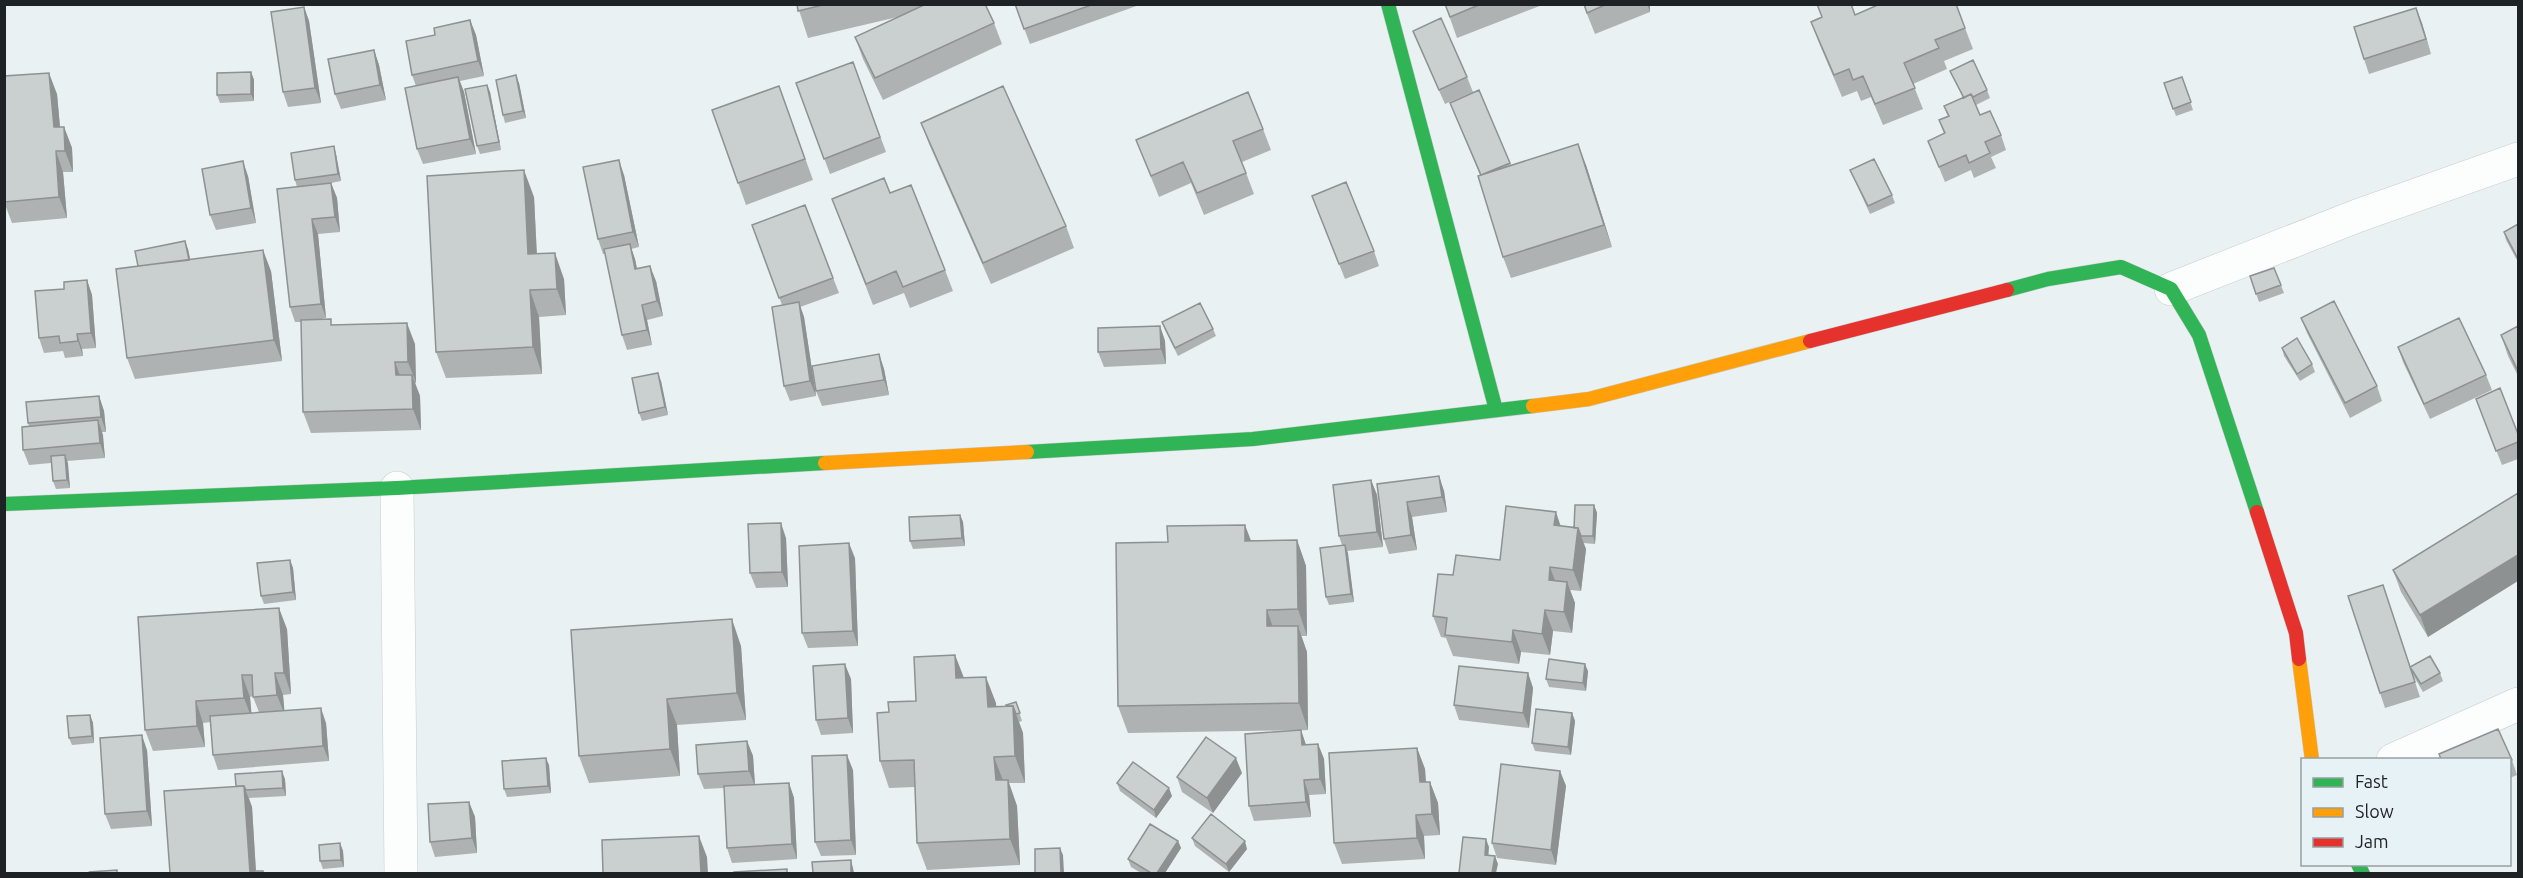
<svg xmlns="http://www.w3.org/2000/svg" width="2523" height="878" font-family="Ubuntu,sans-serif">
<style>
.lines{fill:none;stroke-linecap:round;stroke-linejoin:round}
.street-casing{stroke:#c8cdce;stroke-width:34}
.fast-casing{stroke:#c8cdce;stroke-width:15}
.slow-casing{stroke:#c8cdce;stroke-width:15}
.jam-casing{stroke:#c8cdce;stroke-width:15}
.street{stroke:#fcfdfd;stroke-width:33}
.fast{stroke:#30b455;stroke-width:14}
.slow{stroke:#ff9f0a;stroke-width:14}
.jam{stroke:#e5322d;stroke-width:14}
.wall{fill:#aeb2b3;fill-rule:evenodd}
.shaded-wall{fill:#8d9192}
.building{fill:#cacfd0;stroke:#8d9192;stroke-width:1.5}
</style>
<rect width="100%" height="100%" fill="#eaf1f2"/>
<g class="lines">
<defs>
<path id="street" d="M2171,289L2357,216L2518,159
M397,488L401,874
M2393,760L2518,704"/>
<path id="fast" d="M1388,4L1496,410
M2007,290L2048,279L2121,267L2171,289L2199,335L2257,512
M1027,452L1253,439L1533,406
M4,504L397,488L825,463
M2358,864L2363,874"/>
<path id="slow" d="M1533,406L1589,399L1810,341
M825,463L1027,452
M2299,659L2312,760"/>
<path id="jam" d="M1810,341L2007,290
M2257,512L2296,633L2299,659"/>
</defs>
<use href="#street" class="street-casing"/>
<use href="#fast" class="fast-casing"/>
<use href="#slow" class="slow-casing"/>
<use href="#jam" class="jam-casing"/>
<use href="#street" class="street"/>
<use href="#fast" class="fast"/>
<use href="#slow" class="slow"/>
<use href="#jam" class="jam"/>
</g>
<path class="wall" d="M797,4H985L994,23L1002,44L883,100L863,59L855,37L902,16L808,38Z
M1015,4H1142L1030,44Z
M1445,4H1545L1457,38Z
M1583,4H1650V12L1595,34Z
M1817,4L1855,15L1965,28L1973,49L1944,61L1947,69L1913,84L1923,109L1883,125L1871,97L1861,101L1857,91L1842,97L1819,43L1811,22L1822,17Z
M304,7L309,21L321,103L288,107L283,92Z
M2416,8L2431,54L2369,74L2364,59Z
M470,20L476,35L484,76L460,81L464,92L476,154L423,164L417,149L416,86L412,75L435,35Z
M1413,31L1467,77L1473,92L1445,104L1419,46Z
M374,50L379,65L386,100L341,109L335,94Z
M853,62L886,152L830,174L796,83Z
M1950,71L1987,90L1990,98L1976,105L1980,115L2001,135L2006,150L1991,157L1996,168L1974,178L1971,170L1945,182L1928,141L1944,134L1939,120L1948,117L1944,106L1963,98Z
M251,72L254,80V101L220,103L217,95Z
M4,76L57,94L60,127H64L72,148L73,172H63L67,218L12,223L4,202Z
M2182,77L2193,110L2176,116L2164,83Z
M519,83L526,118L505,123L503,115Z
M487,85L490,92L501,150L480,154L477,146Z
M779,86L813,180L746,205L712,110Z
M1479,90L1511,165H1586L1612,247L1511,278L1503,257L1480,175L1450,103Z
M921,123L1066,226L1074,248L991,284L929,144Z
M1263,129L1271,150L1242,162L1254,194L1204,215L1191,183L1159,197L1136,140Z
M336,154L341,181L331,183L337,198L340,232L318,234L326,318L316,320L333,325L415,344L416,383H415L420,396L421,430L311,433L303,412L301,322H295L290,307L297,187L295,180Z
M1850,170L1892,195L1895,203L1870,214Z
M624,175L639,247L631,249L635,259L637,269L656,281L663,316L647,320L652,345L627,350L622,335L605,254H603L598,239Z
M248,176L256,223L216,230L210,215Z
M890,193L945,270L953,291L910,308L904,293L873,305L832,199Z
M1312,196L1374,251L1379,266L1345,279Z
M534,197L537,254L564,279L566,315L539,317L542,374L446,378L436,352Z
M805,205L839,293L800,307L804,317L816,396L790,401L784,386L782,305L752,225Z
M2518,224V262L2506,240L2504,232Z
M188,249L190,259L271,271L282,361L135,379L127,358L138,266Z
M2274,268L2284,293L2259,302L2250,276Z
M87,280L92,295L96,348L82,349L83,356L65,358L63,351L44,353L39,338L64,289Z
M2301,318L2377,386L2382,401L2350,418L2307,333Z
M1162,322L1213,329L1216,336L1178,356L1165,330Z
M1160,326L1165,341L1166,364L1104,367L1098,352Z
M2518,326V376L2508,356L2501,335Z
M2398,347L2486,375L2492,390L2430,419L2403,362Z
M2282,348L2312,364L2315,372L2300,381L2284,356Z
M879,354L884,369L889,395L822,406L816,391Z
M661,381L668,415L642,421L639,413Z
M99,396L104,411L106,432H102L105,458L67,461L70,488L56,489L53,481L51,463L29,465L23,450L29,426L28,423Z
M2476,399L2518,434V459L2502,465Z
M1439,476L1444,491L1447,512L1412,517L1417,550L1389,554L1384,539L1377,484Z
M1371,480L1377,495L1383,547L1347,551L1354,602L1329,605L1326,597L1342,545L1339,536Z
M2518,493L2428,637L2401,592L2393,570Z
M1594,505L1597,513L1595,544L1583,543L1586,549L1581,591L1570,590L1575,603L1572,633L1553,631L1550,655L1521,652L1519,664L1453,656L1446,638L1441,637L1433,616L1453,575L1500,560L1561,526L1574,528Z
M960,515L963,522L965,546L913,549L910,541Z
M786,538L788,587L756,588L750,573Z
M1251,540H1297L1306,566L1307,636H1301L1307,652L1308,730L1128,733L1118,706Z
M855,558L858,646L808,648L802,633Z
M290,560L293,568L296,600L264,604L261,596Z
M2388,600L2420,697L2385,708L2380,693Z
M287,629L291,694L283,695L284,711L326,723L329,761L218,770L213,755L211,722L203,723L205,747L153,751L145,730ZM253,696V697L259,712L251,713L250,697Z
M741,646L746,720L677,725L680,776L589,783L579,756Z
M955,655L964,678L996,703V707L1007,706L1016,702L1022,721L1019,722L1023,733L1025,783H1009L1017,806L1020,865L927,870L917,843L915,787L889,788L880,761L889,712L916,701Z
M2410,667L2440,673L2443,681L2423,692L2413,675Z
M1588,671L1586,691L1549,687L1546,679Z
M1528,673L1533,688L1529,728L1459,720L1454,705Z
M851,679L853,733L821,735L816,720Z
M1572,713L1575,721L1571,755L1535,751L1532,743Z
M90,715L93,723L94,743L72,745L69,738Z
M1301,730L1306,745L1318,744L1324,759L1326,794L1309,795L1311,817L1254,821L1249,806Z
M747,741L753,756L755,785L789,783L794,798L797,859L732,863L727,848L724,788L704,789L698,774Z
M1417,748L1425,769L1426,782H1430L1438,803L1440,835L1424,836L1425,859L1342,864L1334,843Z
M147,750L152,826L111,829L105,814Z
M2510,759L2512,760L2517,775L2510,778Z
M549,765L551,793L507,797L504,789Z
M853,770L856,855L821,856L815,842Z
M1560,771L1566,786L1556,865L1497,858L1492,843Z
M1242,773L1213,813L1182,792L1177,777Z
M285,779L286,796L249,798L252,807L256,871H263L264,873H170L236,786Z
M1117,783L1172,796L1156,818L1120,791Z
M469,802L475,817L477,853L435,857L430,842Z
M1192,838L1247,849L1229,872L1195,846Z
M1178,841L1181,848L1165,873H1141L1131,867L1128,859Z
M340,843L343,851L344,867L323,869L320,861Z"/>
<path class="shaded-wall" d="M1647,4H1650V12Z
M304,7L309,21L321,103L315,88Z
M2416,8L2422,23L2431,54L2426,39Z
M470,20L476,35L484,76L478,61Z
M374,50L379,65L386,100L380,85Z
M251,72L254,80V101L251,94Z
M49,73L57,94L62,149L54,127Z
M516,75L519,83L526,118L523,111Z
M458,77L464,92L476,154L470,139Z
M487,85L490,92L501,150L499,142Z
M64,127L72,148L73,172L65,151Z
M1578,144L1586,165L1612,247L1604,225Z
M334,146L336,154L341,181L338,174Z
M56,151L63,172L67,218L59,197Z
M619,160L624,175L639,247L633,232Z
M243,161L248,176L256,223L251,208Z
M524,170L534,197L538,281L528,254Z
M331,183L337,198L340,232L335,217Z
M312,219L318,234L326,318L321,304Z
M185,241L188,249L192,268L189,260Z
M630,244L635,259L640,284L635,269Z
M263,250L271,271L282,361L274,340Z
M555,253L564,279L566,315L557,289Z
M650,266L656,281L663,316L657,301Z
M87,280L92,295L96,348L91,333Z
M530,290L539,317L542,374L533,347Z
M799,302L804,317L816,396L810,381Z
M642,305L647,320L652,345L647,330Z
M407,323L415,344L416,383L408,362Z
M1160,326L1165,341L1166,364L1161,349Z
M77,334L82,349L83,356L78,341Z
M879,354L884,369L889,395L884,380Z
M395,362L403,384L396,375Z
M658,373L661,381L668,415L665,407Z
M412,375L420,396L421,430L413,409Z
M99,396L104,411L106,432L101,417Z
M98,420L103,435L105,458L100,443Z
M65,455L68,463L70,488L67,480Z
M1439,476L1444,491L1447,512L1442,497Z
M1371,480L1377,495L1383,547L1377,532Z
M1407,502L1412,517L1417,550L1411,535Z
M1594,505L1597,513L1595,544L1593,536Z
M1556,512L1563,533L1554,525Z
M960,515L963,522L965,546L962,538Z
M781,523L786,538L788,587L782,572Z
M1245,525L1255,551L1245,541Z
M1578,528L1586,549L1581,591L1573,570Z
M1297,540L1306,566L1307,636L1298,609Z
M849,543L855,558L858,646L853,631Z
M1345,545L1348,553L1354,602L1351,594Z
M2518,555V581L2428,637L2420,615Z
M290,560L293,568L296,600L293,592Z
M1550,567L1558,589L1549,580Z
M1567,582L1575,603L1572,633L1564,612Z
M279,608L287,629L291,694L284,673Z
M1267,610L1276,636L1267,626Z
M1545,610L1553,631L1550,655L1542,634Z
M732,619L741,646L746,720L737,693Z
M1298,626L1307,652L1308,730L1299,703Z
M1513,630L1521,652L1519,664L1512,642Z
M955,655L965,681L956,678Z
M845,664L851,679L853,733L848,718Z
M1585,664L1588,671L1586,691L1583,683Z
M275,673L283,695L285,716L277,695Z
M1528,673L1533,688L1529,728L1523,713Z
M242,675L250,697L252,719L244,698Z
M986,677L996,703L998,734L988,707Z
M667,699L677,725L680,776L670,749Z
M196,701L203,723L205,747L197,726Z
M1013,706L1023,733L1025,783L1015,756Z
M321,708L326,723L329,761L323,746Z
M1572,713L1575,721L1571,755L1568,747Z
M90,715L93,723L94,743L92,736Z
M1301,730L1306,745H1302Z
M142,735L147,750L152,826L147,811Z
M747,741L753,756L755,786L749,771Z
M1318,744L1324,759L1326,794L1320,779Z
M1417,748L1425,769L1427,803L1420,782Z
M847,755L853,770L856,855L851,840Z
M994,757L1004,783L996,780Z
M546,758L549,765L551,793L548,786Z
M1236,758L1242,773L1213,813L1207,798Z
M282,771L285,779L286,796L283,788Z
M1560,771L1566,786L1556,865L1551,850Z
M1008,780L1017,806L1020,865L1010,839Z
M1304,780L1309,795L1311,817L1306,802Z
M1430,782L1438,803L1440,835L1432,814Z
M789,783L794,798L797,859L792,844Z
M244,786L252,807L256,873H250Z
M1169,788L1172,796L1156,818L1154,810Z
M469,802L475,817L477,853L472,838Z
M1416,815L1424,836L1425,859L1417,838Z
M699,836L707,857L708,873H701Z
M1486,839L1489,847L1488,862L1485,855Z
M1178,841L1181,848L1165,873H1157Z
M1245,841L1247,849L1229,872L1226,864Z
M340,843L343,851L344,867L341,860Z
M1060,848L1063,855L1064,873H1061Z
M1495,856L1498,864L1496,873H1492Z
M851,860L853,868L854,873H851Z"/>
<path class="building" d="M797,4H827L798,11Z
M926,4H985L994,23L875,78L855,37Z
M1015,4H1094L1024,29Z
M1445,4H1481L1450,17Z
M1584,4H1607L1587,13Z
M1817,4H1851L1855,15L1880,4H1956L1965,28L1935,40L1939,48L1904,63L1915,88L1875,104L1863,76L1853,80L1849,69L1834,75L1811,22L1822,17Z
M304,7L315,88L283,92L271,12Z
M2416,8L2426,39L2364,59L2354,27Z
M1441,18L1467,77L1439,90L1413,31Z
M470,20L478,61L412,75L406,41L435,35L434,28Z
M374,50L380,85L335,94L328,59Z
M1973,60L1987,90L1973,97L1971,94L1964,98L1950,71Z
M853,62L880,137L824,159L796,83Z
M251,72V94L217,95V73Z
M49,73L54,127H64L65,151H56L59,197L4,202V76Z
M516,75L523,111L503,115L496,80Z
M458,77L470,139L417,149L405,88Z
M2182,77L2191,102L2173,109L2164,83Z
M487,85L499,142L477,146L465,89Z
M779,86L805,159L738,183L712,110Z
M1003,86L1066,226L983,263L921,123Z
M1479,90L1510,163L1481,175L1450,103Z
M1248,92L1263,129L1233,141L1246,173L1197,193L1183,162L1151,176L1136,140Z
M1971,94L1980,115L1990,111L2001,135L1985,142L1990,153L1969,163L1966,155L1939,167L1928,141L1945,133L1939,120L1949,116L1944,106Z
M1578,144L1604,225L1503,257L1478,176Z
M334,146L338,174L295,180L291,153Z
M1874,159L1892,195L1868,206L1850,170Z
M619,160L633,232L598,239L583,167Z
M243,161L251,208L210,215L202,169Z
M524,170L528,254L555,253L557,289L530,290L533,347L436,352L427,176Z
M884,178L890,193L911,185L945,270L903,287L896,271L866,284L832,199Z
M1346,182L1374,251L1339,264L1312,196Z
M331,183L335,217L312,219L321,304L290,307L277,189Z
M805,205L833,278L779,298L752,225Z
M2518,224V257H2517L2504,232Z
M185,241L189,260L138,266L135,251Z
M630,244L635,269L650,266L657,301L642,305L647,330L622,335L604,249Z
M263,250L274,340L127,358L116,269Z
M2274,268L2281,285L2256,294L2250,276Z
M87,280L91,333L77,334L78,341L60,343L59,336L39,338L35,291L64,289V282Z
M2334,301L2377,386L2345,403L2301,318Z
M799,302L810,381L784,386L772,307Z
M1200,303L1213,329L1175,348L1162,322Z
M2459,318L2486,375L2424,404L2398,347Z
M331,319V325L407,323L408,362H395L396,375H412L413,409L303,412L301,320Z
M1160,326L1161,349L1098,352V328Z
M2518,326V371L2501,335Z
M2297,338L2312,364L2297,374L2282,348Z
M879,354L884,380L816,391L812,366Z
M658,373L665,407L639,413L632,378Z
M2500,388L2518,434V442L2496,451L2476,399Z
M99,396L101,417L28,423L26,402Z
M98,420L100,443L23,450L22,427Z
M65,455L67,480L53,481L51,456Z
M1439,476L1442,497L1407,502L1411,535L1384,539L1377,484Z
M1371,480L1377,532L1339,536L1333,485Z
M2518,493V555L2420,615L2393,570Z
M1575,505H1594L1593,536H1581L1578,528H1574Z
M1506,506L1556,512L1554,525L1578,528L1573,570L1550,567L1549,580L1567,582L1564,612L1545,610L1542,634L1513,630L1512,642L1445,635L1447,618L1433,616L1438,574L1453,575L1456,555L1500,560Z
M960,515L962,538L910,541L909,517Z
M781,523L782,572L750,573L748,524Z
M1245,525V541L1297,540L1298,609L1267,610V626H1298L1299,703L1118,706L1116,543L1168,542L1167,526Z
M849,543L853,631L802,633L799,546Z
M1345,545L1351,594L1326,597L1320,548Z
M290,560L293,592L261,596L257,563Z
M2383,585L2415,682L2380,693L2348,596Z
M279,608L284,673H275L277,695L253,697L252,675H242L244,698L196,701L197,726L145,730L138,617Z
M732,619L737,693L667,699L670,749L579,756L571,630Z
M955,655L956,678L986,677L988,707L1013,706L1015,756L994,757L996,780H1008L1010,839L917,843L914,760L880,761L877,713L889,712L888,702L916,701L914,657Z
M2430,656L2440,673L2421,684L2410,667Z
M1549,659L1585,664L1583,683L1546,679Z
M845,664L848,718L816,720L813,666Z
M1459,666L1528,673L1523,713L1454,705Z
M1016,702L1020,713L1016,714L1013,706H1007L1006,705Z
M321,708L323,746L213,755L210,716Z
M1536,709L1572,713L1568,747L1532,743Z
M90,715L92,736L69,738L67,716Z
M2498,729L2512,760L2510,761V759H2441L2439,754Z
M1301,730L1302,745L1318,744L1320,779L1304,780L1306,802L1249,806L1245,734Z
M142,735L147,811L105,814L100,738Z
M1206,737L1236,758L1207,798L1177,777Z
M747,741L749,771L698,774L696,745Z
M1417,748L1420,782H1430L1432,814L1416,815L1417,838L1334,843L1329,753Z
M847,755L851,840L815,842L812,756Z
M546,758L548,786L504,789L502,761Z
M1133,762L1169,788L1154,810L1117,783Z
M1501,764L1560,771L1551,850L1492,843Z
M282,771L283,788L246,790L244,786H236L235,774Z
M789,783L792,844L727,848L724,786Z
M244,786L250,873H170L164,791Z
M469,802L472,838L430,842L428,804Z
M1211,814L1245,841L1226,864L1192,838Z
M1150,824L1178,841L1157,873H1151L1128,859Z
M699,836L701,873H603L602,840Z
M1463,837L1486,839L1485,855L1495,856L1492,873H1459Z
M340,843L341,860L320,861L319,845Z
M1060,848L1061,873H1035V849Z
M851,860V873H813L812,862Z
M787,869V873H734V872Z
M117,870V873H91L90,872Z
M254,871H263V873H254Z"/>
<rect width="2523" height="878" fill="none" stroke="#1e2224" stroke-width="12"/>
<rect x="2301" y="758" width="210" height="108" fill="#e7f2f6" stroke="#979fa2" stroke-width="1.5"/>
<rect x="2313" y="778" width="30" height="9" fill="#30b455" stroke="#979fa2" stroke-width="1.5"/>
<text x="2355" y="788" font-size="18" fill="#1e2224">Fast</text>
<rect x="2313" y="808" width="30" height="9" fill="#ff9f0a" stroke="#979fa2" stroke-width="1.5"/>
<text x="2355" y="818" font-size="18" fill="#1e2224">Slow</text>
<rect x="2313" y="838" width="30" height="9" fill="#e5322d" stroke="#979fa2" stroke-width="1.5"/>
<text x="2355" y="848" font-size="18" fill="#1e2224">Jam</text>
</svg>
